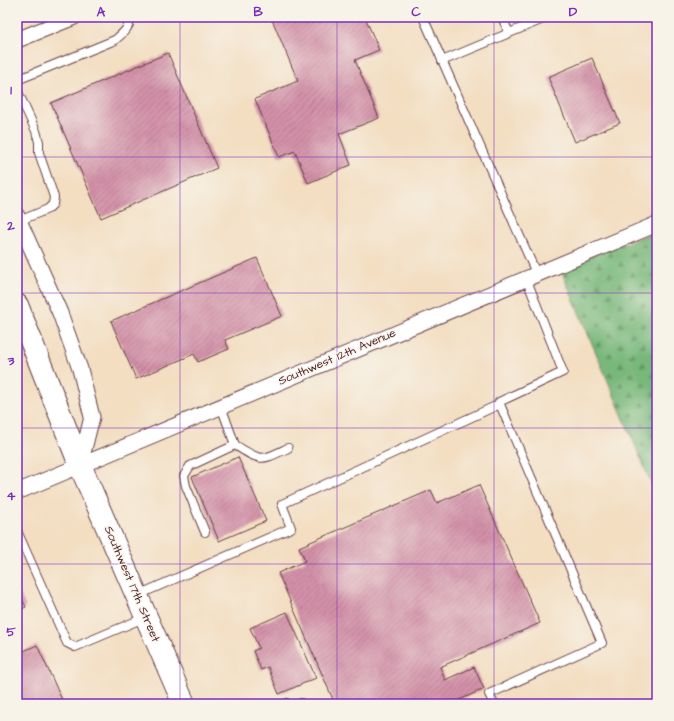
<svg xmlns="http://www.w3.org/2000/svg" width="674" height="721" font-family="'Architects Daughter',sans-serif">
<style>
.forest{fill:url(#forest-firs);stroke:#616c52}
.building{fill:url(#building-hatch)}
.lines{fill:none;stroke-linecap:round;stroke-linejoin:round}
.service-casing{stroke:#633c42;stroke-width:10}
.minor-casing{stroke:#633c42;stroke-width:17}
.secondary-casing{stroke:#633c42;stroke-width:24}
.service{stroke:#fff;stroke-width:8}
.minor{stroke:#fff;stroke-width:15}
.secondary{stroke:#fff;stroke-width:22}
.grid{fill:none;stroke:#7b2cbf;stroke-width:1;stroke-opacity:0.55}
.labels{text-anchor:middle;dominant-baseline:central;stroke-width:3;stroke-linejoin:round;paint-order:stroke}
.street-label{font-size:12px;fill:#4a1f2b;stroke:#f7f3e8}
.neatline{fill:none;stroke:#7b2cbf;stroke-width:1.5}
.grid-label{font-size:13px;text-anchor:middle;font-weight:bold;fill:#7b2cbf}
</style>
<defs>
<pattern id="forest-firs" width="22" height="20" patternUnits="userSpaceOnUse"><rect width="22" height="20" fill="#78b87a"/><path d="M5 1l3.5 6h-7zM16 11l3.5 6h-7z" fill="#649564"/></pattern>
<pattern id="building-hatch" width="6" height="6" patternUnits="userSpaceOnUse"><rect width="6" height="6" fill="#d391a9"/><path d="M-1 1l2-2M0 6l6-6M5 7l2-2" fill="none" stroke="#ad768a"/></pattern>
</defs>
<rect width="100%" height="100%" fill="#f7f3e8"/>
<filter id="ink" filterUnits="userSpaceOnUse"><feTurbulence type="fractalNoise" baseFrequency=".025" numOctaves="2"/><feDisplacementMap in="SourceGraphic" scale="8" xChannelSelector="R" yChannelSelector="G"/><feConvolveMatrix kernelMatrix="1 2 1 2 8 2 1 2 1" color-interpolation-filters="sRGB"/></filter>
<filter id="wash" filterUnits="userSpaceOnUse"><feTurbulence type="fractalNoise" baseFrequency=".012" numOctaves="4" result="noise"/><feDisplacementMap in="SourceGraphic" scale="16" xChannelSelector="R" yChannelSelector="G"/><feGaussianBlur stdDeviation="0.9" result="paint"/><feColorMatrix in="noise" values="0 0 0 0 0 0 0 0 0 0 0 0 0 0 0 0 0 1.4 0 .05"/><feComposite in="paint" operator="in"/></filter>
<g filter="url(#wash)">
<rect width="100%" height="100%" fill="#f3dec2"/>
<path class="forest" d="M657,231V497L560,268Z"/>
<g id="blocks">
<path class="building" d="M271,17H365L379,50L355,60L379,118L339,134L351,165L308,183L295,151L279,157L255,99L298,81Z
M168,53L217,168L101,218L51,103Z
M592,58L620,123L575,142L548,77Z
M257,258L282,316L225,340L229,349L198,362L194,354L136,379L111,321Z
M238,457L266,521L219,541L192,477Z
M479,485L540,623L440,667L445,680L474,667L484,689L450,704H335L278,573L305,561L299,547L431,490L437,503Z
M17,588L26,607L17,611Z
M287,612L316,678L279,694L268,667L261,670L253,651L259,648L250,628Z
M37,645L63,702L58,704H17V654Z
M288,698L291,704H281L280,701Z"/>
</g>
</g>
<g filter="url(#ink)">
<use href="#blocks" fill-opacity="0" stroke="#633c42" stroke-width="1"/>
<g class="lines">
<defs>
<path id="service" d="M423,17L536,273
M502,17L509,33
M442,61L548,17
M17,80L115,40C122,34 131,27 130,17
M17,90L36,131L39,142V153L54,197L53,204L48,209L19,221
M235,445C262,462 260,461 288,448
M17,531L67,643L75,647L146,617
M205,532L186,486L184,476L190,466L235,445L221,406
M138,595L291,528L282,504L500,404
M301,703V704
M494,704L489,694L602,643L499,402L563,372L526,278"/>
<path id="minor" d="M17,40L74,17
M17,216L60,313L80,369L92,417L80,465
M17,492L657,224"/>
<path id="secondary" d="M17,305L80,465L184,704"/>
</defs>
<use href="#service" class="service-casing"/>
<use href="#minor" class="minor-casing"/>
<use href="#secondary" class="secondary-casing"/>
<use href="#service" class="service"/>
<use href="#minor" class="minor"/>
<use href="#secondary" class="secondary"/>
</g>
</g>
<path class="grid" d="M180,17V704M337,17V704M494,17V704M17,157H657M17,293H657M17,428H657M17,564H657"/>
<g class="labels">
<g class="street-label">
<text transform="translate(337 357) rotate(-23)">Southwest 12th Avenue</text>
<text transform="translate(132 584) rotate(67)">Southwest 17th Street</text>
</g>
</g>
<rect width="674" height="721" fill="none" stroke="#f7f3e8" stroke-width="44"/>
<rect x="22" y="22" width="630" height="677" class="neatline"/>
<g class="grid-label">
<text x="101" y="16">A</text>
<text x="258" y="16">B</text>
<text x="416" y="16">C</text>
<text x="573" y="16">D</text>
<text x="11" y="94">1</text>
<text x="11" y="230">2</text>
<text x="11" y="365">3</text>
<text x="11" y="500">4</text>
<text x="11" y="636">5</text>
</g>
</svg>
